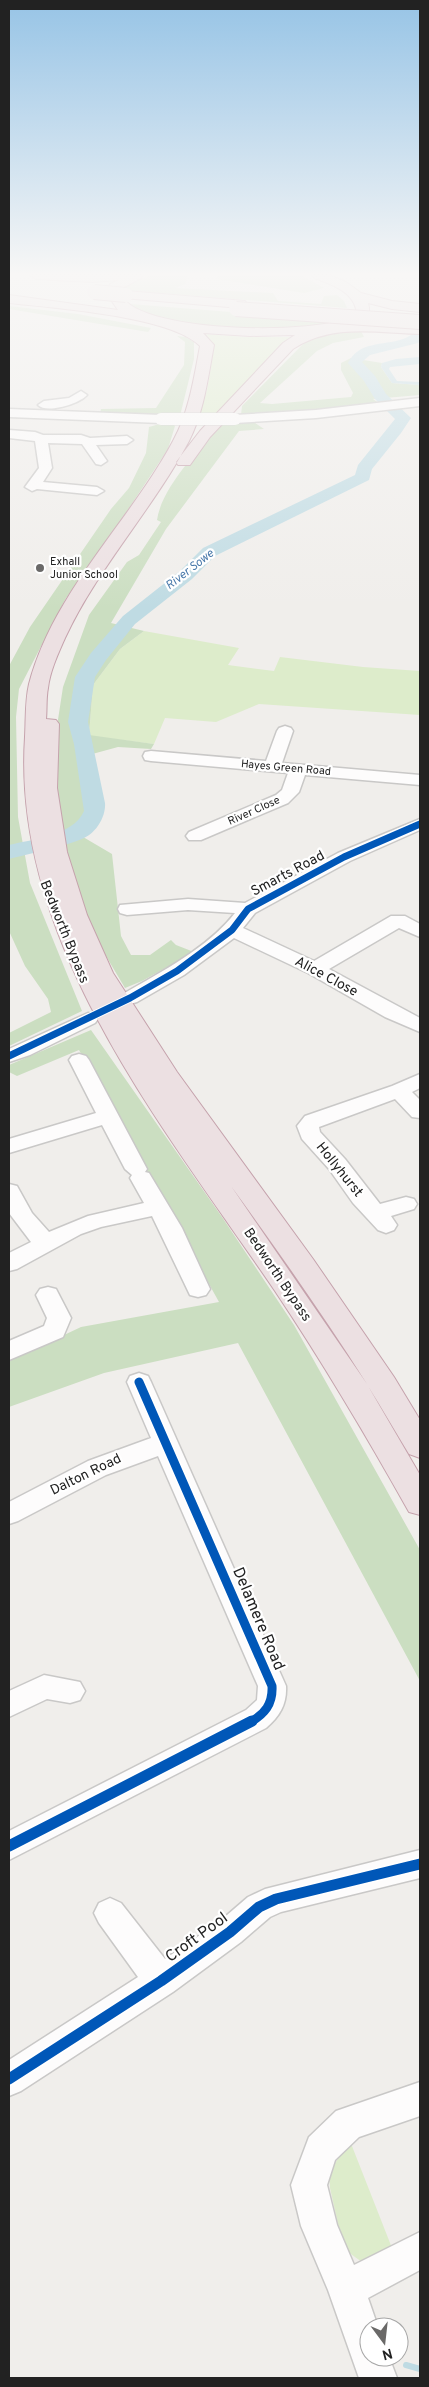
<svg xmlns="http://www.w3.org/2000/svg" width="429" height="2387" font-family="Overpass,sans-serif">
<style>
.grass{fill:#ddeccb}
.forest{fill:#cbdec1}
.water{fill:#bfdbe3}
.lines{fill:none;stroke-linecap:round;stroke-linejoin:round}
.stream{stroke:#bfdbe3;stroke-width:6}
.river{fill:#bfdbe3;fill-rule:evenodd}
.minor-casing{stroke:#c9c8c7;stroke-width:3}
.highway-casing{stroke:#c5a2ac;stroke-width:2}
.minor{fill:#fdfcfc;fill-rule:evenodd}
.highway{fill:#ece0e2;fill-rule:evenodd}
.minor-bridge-casing{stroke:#c9c8c7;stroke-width:13;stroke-linecap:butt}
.highway-bridge-casing{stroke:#c5a2ac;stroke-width:16;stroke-linecap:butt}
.minor-bridge{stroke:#fdfcfc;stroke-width:12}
.highway-bridge{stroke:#ece0e2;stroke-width:14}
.cycleway-far2-casing{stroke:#fff;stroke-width:9}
.cycleway-far1-casing{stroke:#fff;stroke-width:12}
.cycleway-casing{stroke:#fff;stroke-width:14}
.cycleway-far2{stroke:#0057b8;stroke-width:7}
.cycleway-far1{stroke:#0057b8;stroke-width:9}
.cycleway{stroke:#0057b8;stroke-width:11}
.poi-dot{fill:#6a6968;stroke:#fff;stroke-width:2}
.labels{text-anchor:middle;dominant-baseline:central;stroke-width:4.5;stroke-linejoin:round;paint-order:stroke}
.far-poi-label{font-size:11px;fill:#222;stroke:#fff;text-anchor:start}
.far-street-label{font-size:11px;fill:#222;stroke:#fff}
.far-water-label{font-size:12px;font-style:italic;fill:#4a7aab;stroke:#fff}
.street-label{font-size:14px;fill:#222;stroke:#fff}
.near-street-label{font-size:16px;fill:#222;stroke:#fff}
</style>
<rect width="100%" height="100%" fill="#f0eeeb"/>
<path class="grass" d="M202,334L247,337H295L268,359L213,417H198L207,390L214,349L213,343Z
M144,631L239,648L228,665L274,671L280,657L363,667L420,671V715L259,704L216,722L165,718L154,744L89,736L93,685L120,649Z
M350,2141L392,2248L362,2262L348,2252L338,2224L330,2188L329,2172Z"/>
<path class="forest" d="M152,275H188L185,284L175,288L273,293L278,301L321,304L324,296L337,295L344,301L347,308L122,290L135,281Z
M217,275H301L324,288L304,293L217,279Z
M130,304L344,321L304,329L198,327L145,314Z
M9,306L78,314L151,328L148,332L9,309Z
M361,331L364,337L333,343L317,351L260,403L272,404L351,397L353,393L341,370V363L351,358L382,363L381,367L392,383L420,385V395L373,399L380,404L296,413L241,415L242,406L306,341L338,332Z
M177,336L186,337L194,342V359L180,416L100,414L101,409L156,408L184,365L185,342Z
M252,421L264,429L239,431L166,529L111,623L144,631L120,649L93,685L89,735L154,744L151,749L118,747L85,756L95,811L85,828L78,834L112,854L121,936L131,955H150L171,940L176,945L194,952L142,981L125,988L94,936L66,849L58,791L57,726L63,687L89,615L127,562L139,555L161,522L157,520C162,486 201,448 223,422Z
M163,423L173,424L175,426L168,449L106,543L66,598L19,689L16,717L18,817L30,883L82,1011L9,1046V1033L51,1012L48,999L25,966L9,931V666L30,627L111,509L129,488L146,453L149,427Z
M91,1030L222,1217L294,1325L420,1550V1681L238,1343L104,1373L9,1407V1361L81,1327L219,1302L79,1050L17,1076L9,1072V1065Z"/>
<path class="water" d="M420,357V364L390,367L389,369L397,381L420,382V385L392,383L381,367L382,363L396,359Z"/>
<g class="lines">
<path class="stream" d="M406,2365L420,2369"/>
<path class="river" d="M420,331V341L418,343L370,355L362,362L375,376L386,394L411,418L401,433L372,469L369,480L215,556L192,579L135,624L106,660L95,677L88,722L105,803C106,816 97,832 84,838C67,846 28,854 9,859V845C33,839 73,836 84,811L74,744L68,722L75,677L91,653L123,616L180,571L203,548L355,475L358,465L395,419L375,399L364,381L348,363C359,341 382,346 403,339C410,337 413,332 420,331Z"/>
<defs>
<path id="minor" d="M81,391L87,395C79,404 46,414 38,405L44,401L69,398Z
M420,398V406L316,418L235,423L229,419L235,415L316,410Z
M9,409L161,415L167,419L161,423L9,417Z
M9,430L35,432L43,435H81L90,438L127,436L133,440L127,444L96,445L107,461L101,465L96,464L82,444L48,443L52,468L43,482L97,487L104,491L97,495L37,489L32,491L25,487L39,468L35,441L9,438Z
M285,726L291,728L293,731L282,763L420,775V785L305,775L299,792L288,803L201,840H189L186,836L189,832L276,795L282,790L288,773L151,761L145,760L143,756L145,752L151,751L266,761L277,731L279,728Z
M420,819V830L350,861L255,913L243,928L314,961L391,916H405L420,924V937L399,928L329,969L420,1018V1032L385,1017L308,973L234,938L184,975L137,1002L130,1004L123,1002L120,998L123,994C161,972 209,947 235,913L188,910L127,915L120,913L118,909L120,905L188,899L245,903L338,853Z
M88,1013L95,1015L98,1019L95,1023L30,1055L9,1062V1049Z
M79,1054L86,1056L89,1060L147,1169L145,1172L149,1173L182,1228L210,1289L206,1295L198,1297L190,1295L152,1216L101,1227L81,1234L17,1269L9,1271V1253L31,1242L9,1213V1184L17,1186L32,1213L49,1232L88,1216L144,1203L130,1178L132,1175L125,1169L102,1125L9,1153V1139L96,1113L69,1060L72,1056Z
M420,1074V1088L412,1092L420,1100V1118L412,1117L395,1099L319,1127L320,1132L345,1159L380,1204L406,1197L414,1199L417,1204L414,1209L391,1216L397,1225L394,1230L386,1233L378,1230L353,1203L329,1169L302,1139L297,1126L305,1116L392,1086Z
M48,1287L56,1289L71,1318L63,1337L9,1360V1341L44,1326L47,1318L36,1295L40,1289Z
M139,1373L148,1376L151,1382L286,1686C287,1704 280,1716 266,1728L9,1860V1831L246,1710L257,1700L258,1686L158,1456L106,1475L18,1521L9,1524V1502L88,1461L151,1438L127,1382L130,1376Z
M44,1675L80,1682L85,1691L80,1700L70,1703L47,1699L9,1717V1691Z
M420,1850V1878L281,1912L270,1917L241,1942L173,1992L21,2091L9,2096V2060L138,1977L99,1923L94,1913L99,1903L110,1898L121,1903L165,1959L219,1922L248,1897L265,1889Z
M420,2082V2116L359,2137L335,2160L327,2185L337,2225L354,2265L420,2232V2270L368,2298L378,2327H369V2357H389L397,2378H359L328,2290L301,2226L291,2185L309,2137L336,2111Z"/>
<path id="highway" d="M30,275H143L141,278L121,289L120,294L126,291L245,301L247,304L245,307L240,308L123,298C148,333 319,336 355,315L356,309C352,291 330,284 314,278L312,275H328L346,282L361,293L392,301L420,304V312L392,309L368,303C371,313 368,319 359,324L420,326V334C376,333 332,323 293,349L210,437L190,465H178L176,462L200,431L283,343L295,335L250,336L203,333L214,345C208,377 204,412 189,441C153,509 98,567 65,638C58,654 50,671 48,688C46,698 47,709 46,719L56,720L59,724L57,788L67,852L87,915L113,973L177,1072L313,1259L394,1377L420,1420V1458L409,1454C395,1431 382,1408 368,1386L420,1475V1515L409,1512C367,1437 323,1363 275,1291C166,1130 11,944 25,737C26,720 25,701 29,684C53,592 129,523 173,441C189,412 194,378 200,346C171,316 53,308 9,303V295L118,310L106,293L110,284L119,280L92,282L36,279ZM231,1186C278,1251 324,1316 367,1384Z"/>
</defs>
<use href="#minor" class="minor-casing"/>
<use href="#highway" class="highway-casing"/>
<use href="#minor" class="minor"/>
<use href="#highway" class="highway"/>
<defs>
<path id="minor-bridge" d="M161,419H235"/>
<path id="highway-bridge" d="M94,292L126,295
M236,309L420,322"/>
</defs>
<use href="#minor-bridge" class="minor-bridge-casing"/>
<use href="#highway-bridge" class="highway-bridge-casing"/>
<use href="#minor-bridge" class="minor-bridge"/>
<use href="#highway-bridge" class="highway-bridge"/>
<defs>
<path id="cycleway-far2" d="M9,1056L130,998L177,971L232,930L248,909L344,857L420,824"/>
<path id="cycleway-far1" d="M139,1382L272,1686C273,1704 265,1714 249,1723"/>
<path id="cycleway" d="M9,1846L252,1721
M9,2079L161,1981L230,1932L259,1907L276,1899L420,1864"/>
</defs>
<use href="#cycleway-far2" class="cycleway-far2-casing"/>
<use href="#cycleway-far1" class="cycleway-far1-casing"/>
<use href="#cycleway" class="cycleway-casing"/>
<use href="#cycleway-far2" class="cycleway-far2"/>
<use href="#cycleway-far1" class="cycleway-far1"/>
<use href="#cycleway" class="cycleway"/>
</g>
<linearGradient id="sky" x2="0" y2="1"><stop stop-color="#97c4e6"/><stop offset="0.45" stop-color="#f8f7f6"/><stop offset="1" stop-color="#f8f7f6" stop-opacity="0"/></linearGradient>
<rect width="429" height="609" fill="url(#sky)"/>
<circle class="poi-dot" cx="40" cy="568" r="5"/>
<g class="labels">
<g class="far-poi-label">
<text x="50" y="562">Exhall<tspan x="50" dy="13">Junior School</tspan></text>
</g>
<g class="far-street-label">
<text transform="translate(286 768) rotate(5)">Hayes Green Road</text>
<text transform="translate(254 811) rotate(-24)">River Close</text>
</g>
<g class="far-water-label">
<text transform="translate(190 570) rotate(-38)">River Sowe</text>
</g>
<g class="street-label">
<text transform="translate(288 874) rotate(-28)">Smarts Road</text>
<text transform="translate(64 932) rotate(68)">Bedworth Bypass</text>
<text transform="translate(326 977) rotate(28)">Alice Close</text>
<text transform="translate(339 1170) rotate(51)">Hollyhurst</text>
<text transform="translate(277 1275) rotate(56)">Bedworth Bypass</text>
<text transform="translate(86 1475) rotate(-26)">Dalton Road</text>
</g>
<g class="near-street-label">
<text transform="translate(258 1619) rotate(67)">Delamere Road</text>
<text transform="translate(197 1938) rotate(-36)">Croft Pool</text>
</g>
</g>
<rect width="429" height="2387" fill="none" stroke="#222222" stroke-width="20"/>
<g transform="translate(384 2342) rotate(165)"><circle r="24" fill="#ffffff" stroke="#a7a7a7"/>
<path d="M0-4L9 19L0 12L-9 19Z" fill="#6a6968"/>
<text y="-8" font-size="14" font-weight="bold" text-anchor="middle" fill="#222222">N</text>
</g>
</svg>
